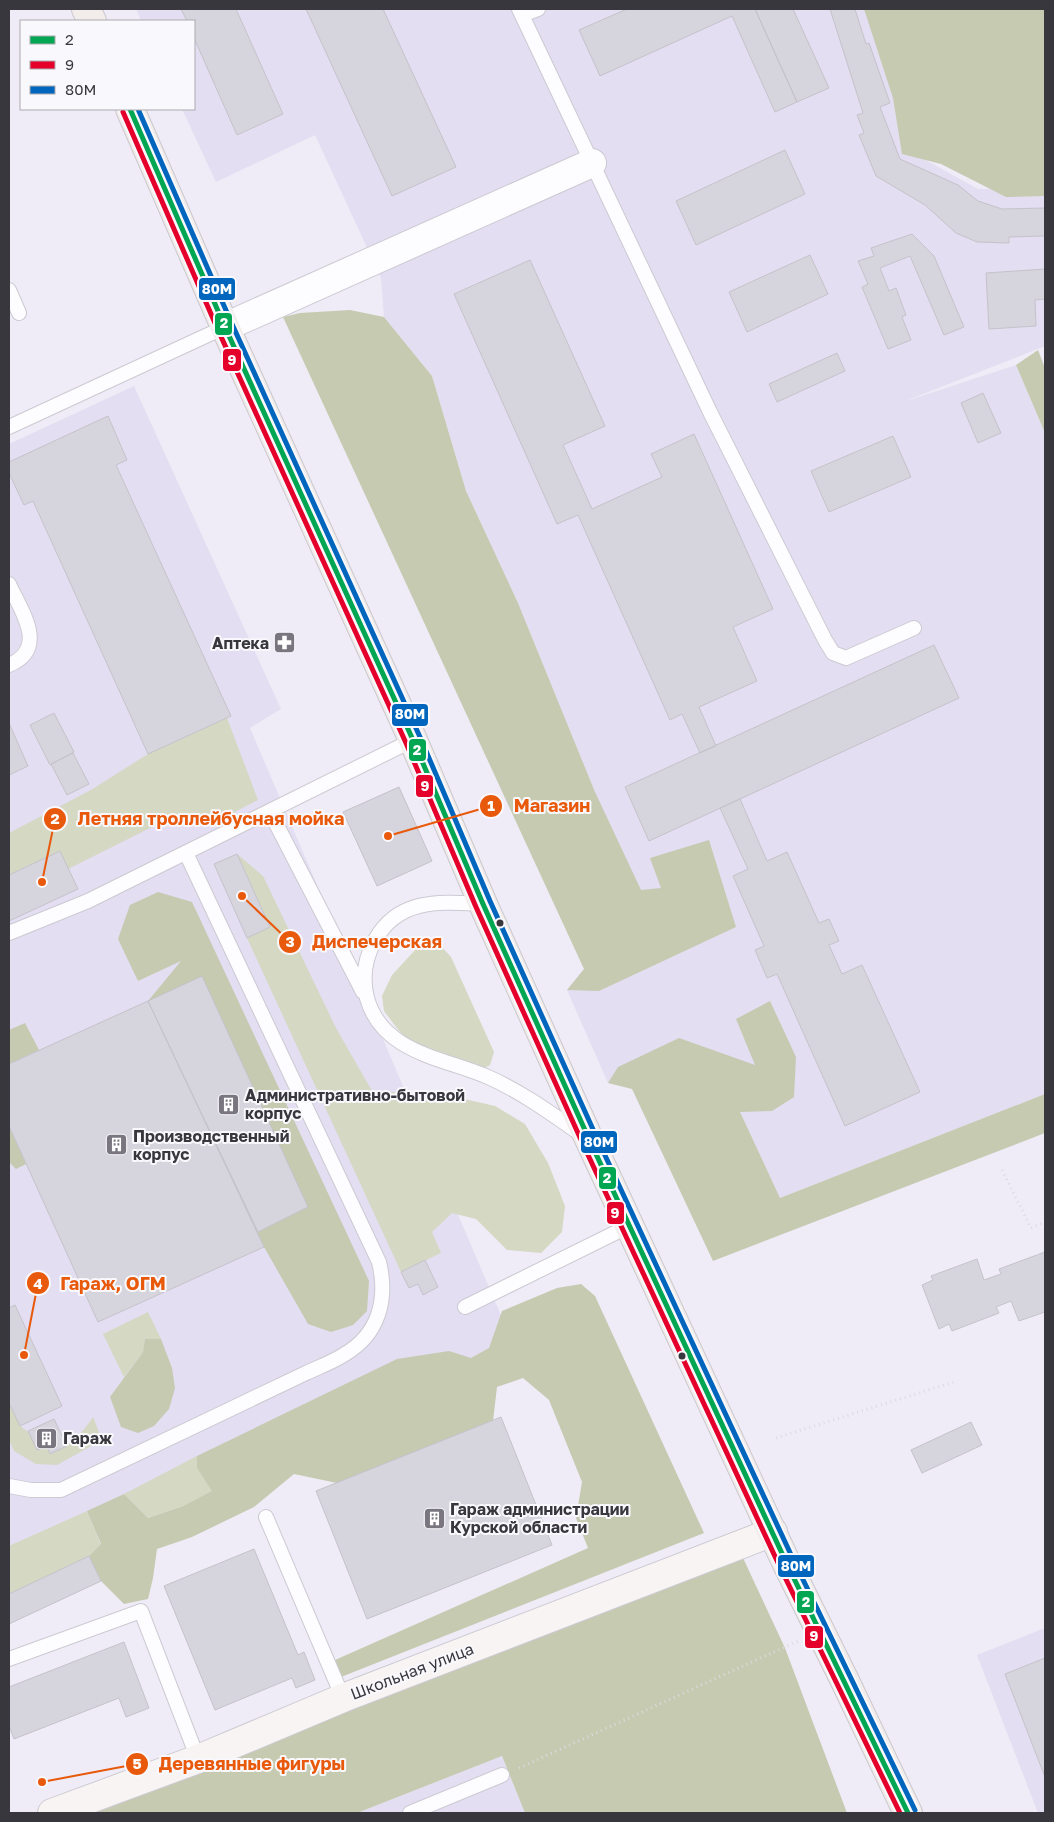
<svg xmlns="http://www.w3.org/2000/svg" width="1054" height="1822" font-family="'Golos Text',sans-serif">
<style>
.built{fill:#e3def1}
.green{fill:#d5d8c3}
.forest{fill:#c6cab1}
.building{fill:#d6d4dc;stroke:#c5c2ca}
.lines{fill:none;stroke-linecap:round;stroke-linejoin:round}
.lane-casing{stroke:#cccad2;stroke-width:16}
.street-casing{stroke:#cccad2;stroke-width:30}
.secondary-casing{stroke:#cccad2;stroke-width:30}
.primary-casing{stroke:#cac8ce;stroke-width:30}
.path{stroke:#dbdbde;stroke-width:3;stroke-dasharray:1 4;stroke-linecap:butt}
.lane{stroke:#fdfcfe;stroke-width:14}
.street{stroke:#fdfcfe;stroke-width:28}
.secondary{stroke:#f8f4f4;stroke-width:28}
.primary{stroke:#f2ecea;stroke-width:28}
.bus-1-casing{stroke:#f9f8fc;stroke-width:9}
.bus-2-casing{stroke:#f9f8fc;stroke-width:9}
.bus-3-casing{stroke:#f9f8fc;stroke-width:9}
.bus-1{stroke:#00a651;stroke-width:5}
.bus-2{stroke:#e4002b;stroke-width:5}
.bus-3{stroke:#0065bd;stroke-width:5}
.bus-dot{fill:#39373e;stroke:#f9f8fc;stroke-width:2}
.labels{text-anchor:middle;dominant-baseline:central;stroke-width:4;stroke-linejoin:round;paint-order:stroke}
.poi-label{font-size:16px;font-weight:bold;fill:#39373e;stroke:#f9f8fc;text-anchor:start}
.street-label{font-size:16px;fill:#39373e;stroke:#f9f8fc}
.leader{fill:none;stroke:#e8590c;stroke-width:2}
.callout-dot{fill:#e8590c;stroke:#f9f8fc;stroke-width:2}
.mark-label{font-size:15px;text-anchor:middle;font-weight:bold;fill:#fff}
.callout-label{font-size:18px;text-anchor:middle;font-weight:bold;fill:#e8590c;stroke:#f9f8fc;stroke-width:4;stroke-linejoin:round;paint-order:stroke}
.line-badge{stroke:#f9f8fc;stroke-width:2}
.badge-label{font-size:14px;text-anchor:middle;font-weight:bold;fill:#fff}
</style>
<rect width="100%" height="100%" fill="#efecf7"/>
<path class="built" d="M136,9H873L911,152L978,189L1045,188V346L903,402L1016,365L1045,433V1094L780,1198L739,1111L608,1083L567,990L584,969L595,792L518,603L466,491L432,376L384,317L381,278L315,135L216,182L182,109H194V21H141Z
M134,386L281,709L250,728L515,1348L9,1576V444Z
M1045,1628V1813H1038L977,1655Z
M502,1756L525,1813H357Z"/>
<path class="green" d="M227,718L258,800L209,825L176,815L68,869L60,851L9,875V833L91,790L148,754Z
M237,854L263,876L336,1028L372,1091L447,1095L495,1106L525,1124L548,1163L565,1206L562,1232L541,1253L507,1250L476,1219L452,1213L432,1232L441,1253L401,1272L247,938L270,927Z
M440,945L451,957L494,1052L490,1065L478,1072L432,1059L403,1036L384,1011L382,996L392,975L417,948Z
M148,1312L161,1339H145L143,1352L124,1377L103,1334Z
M9,1403L20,1426L47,1446L51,1454C71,1444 80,1436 93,1417L102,1440L57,1465L36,1464L14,1451L9,1440Z
M197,1456V1468L213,1491L183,1506L148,1518L124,1494Z
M87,1511L101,1545L89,1556L9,1594V1546Z"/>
<path class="forest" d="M864,9H1045V196L1006,197L941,164L902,154L893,98Z
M350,310L384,317L432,376L466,491L518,603L595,792L641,890L661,888L650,858L709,840L736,927L599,991L567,990L584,969L283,317L300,313Z
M1038,350L1045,368V433L1016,365Z
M158,892L192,902L369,1281L367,1311L353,1325L331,1332L308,1324L264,1247L148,1001L181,961L138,981L118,939L130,905Z
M770,1001L796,1057L794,1097L772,1111L740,1112L780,1198L1045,1094V1133L713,1261L632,1089L608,1083L618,1067L679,1038L755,1065L736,1019Z
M25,1023L39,1050L9,1064V1030Z
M9,1126L26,1164L16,1169L9,1162Z
M581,1284L595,1296L704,1533L341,1677L335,1660L588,1548L576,1518L582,1482L549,1400L523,1378L497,1387L493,1421L337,1483L294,1474L254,1507L192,1537L157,1549L153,1578L148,1599L124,1604L101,1581L89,1556L101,1544L87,1511L124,1494L148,1518L183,1506L212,1491L197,1468V1456L397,1359L449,1351L471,1358L489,1348L502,1311L557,1288Z
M145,1339H161L172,1368L175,1388L169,1409L154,1426L138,1433L121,1427L110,1397L143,1352Z
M737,1545L785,1648L847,1813H525L502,1756L357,1813H97V1812Z"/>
<path class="building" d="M181,9H236L283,114L237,135L194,38V21H187Z
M306,9H383L456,167L392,196Z
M627,9H755L797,102L775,112L732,16L600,76L579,30Z
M755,9H793L829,88L797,102Z
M830,9H855L866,44L869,43L890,103L880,107L900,159L958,185L978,201L1002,209L1045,208V236L1009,237V243L977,242L956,233L925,205L876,176L859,135L864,133L857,115L863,113Z
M785,150L805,194L696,245L676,201Z
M912,234L934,256L964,327L944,335L910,256L880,268L889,291L896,288L906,315L902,317L911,340L888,349L862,287L868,284L858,261L874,256L871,248Z
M810,255L828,294L747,332L729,292Z
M530,260L605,426L563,445L592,509L662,477L651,454L694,434L773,609L733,627L757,681L699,707L716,746L700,753L682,714L670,720L578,515L557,524L454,294Z
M1045,269V299L1035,300L1036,326L989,329L986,273Z
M837,353L845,371L777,402L769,384Z
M983,393L1001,433L978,443L961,403Z
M108,416L127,460L116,465L231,716L148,754L33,501L24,505L9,473V462Z
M893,436L911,477L829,512L811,471Z
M934,645L959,698L649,841L625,787Z
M54,713L74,752L50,765L30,725Z
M9,723L28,766L9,775Z
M73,753L89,784L67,795L51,764Z
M399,787L432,861L377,886L343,812Z
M740,799L767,861L787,852L819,923L829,919L839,941L829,945L842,974L862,965L920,1092L845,1126L777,974L767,978L755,950L764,946L733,876L748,869L720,808Z
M60,851L78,889L9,921V875Z
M237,854L270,927L247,938L214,864Z
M202,976L308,1207L258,1232L148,1001Z
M148,1001L264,1247L98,1322L9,1126V1064Z
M1045,1252V1312L1019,1321L1011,1301L996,1307L999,1313L952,1331L949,1324L939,1329L922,1285L933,1280L931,1276L977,1259L984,1280L1001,1274L999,1269Z
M425,1260L438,1287L423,1295L418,1284L409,1288L401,1272Z
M15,1305L62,1406L20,1426L9,1403V1308Z
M501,1417L552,1545L367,1619L316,1491Z
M54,1419L67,1446L50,1454L47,1446L37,1450L28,1431Z
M971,1422L982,1445L922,1473L911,1450Z
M254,1549L298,1655L304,1652L315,1680L296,1688L292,1678L215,1710L164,1586Z
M89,1556L101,1581L9,1624V1594Z
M124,1642L149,1708L126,1717L119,1698L14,1739L9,1726V1687Z
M1045,1658V1777L1005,1674Z"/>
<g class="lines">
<defs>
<path id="lane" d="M519,9L710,412L825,640L833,653L846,658L914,628
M522,15L538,9
M9,290L19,313
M9,427L225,327
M9,584C21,611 49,648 9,665
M270,812L363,992
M483,904C442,902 399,897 375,940C365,958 362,978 367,998C382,1053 444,1058 488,1077C522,1092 552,1114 582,1135
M9,933L88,901L413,740
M465,1307L629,1226
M9,1486L31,1490H61L306,1373C319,1367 333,1362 345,1354C379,1334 388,1299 379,1262L186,853
M266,1517L343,1698
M9,1659L141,1611L198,1759
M410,1813L502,1775"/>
<path id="street" d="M225,327L592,163"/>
<path id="secondary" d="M52,1813L198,1759L343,1698L773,1532"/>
<path id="primary" d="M86,9L92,21
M130,109L225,327L413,740L483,904L589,1139L786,1562L844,1679L908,1813"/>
</defs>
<use href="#lane" class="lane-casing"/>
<use href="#street" class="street-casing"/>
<use href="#secondary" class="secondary-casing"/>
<use href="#primary" class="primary-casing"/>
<path class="path" d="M1002,1170L1031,1228L1045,1222
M776,1438L954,1382
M519,1768L798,1641"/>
<use href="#lane" class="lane"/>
<use href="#street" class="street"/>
<use href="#secondary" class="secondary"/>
<use href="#primary" class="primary"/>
<defs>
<path id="bus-1" d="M130,109L225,327L413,740L483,904L589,1139L786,1562L908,1813"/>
<path id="bus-2" d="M123,112L218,330L406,743L476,907L582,1142L779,1565L900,1813"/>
<path id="bus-3" d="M138,109L232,324L420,737L490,901L596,1136L793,1559L915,1810"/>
</defs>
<use href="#bus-1" class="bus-1-casing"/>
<use href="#bus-2" class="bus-2-casing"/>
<use href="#bus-3" class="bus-3-casing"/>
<use href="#bus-1" class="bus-1"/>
<use href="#bus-2" class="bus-2"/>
<use href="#bus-3" class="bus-3"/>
</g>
<defs>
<symbol id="pharmacy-square" viewBox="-11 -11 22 22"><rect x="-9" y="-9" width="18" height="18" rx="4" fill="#79767f" stroke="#f9f8fc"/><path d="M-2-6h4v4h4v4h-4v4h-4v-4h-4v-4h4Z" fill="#fff"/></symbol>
<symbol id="building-square" viewBox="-11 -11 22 22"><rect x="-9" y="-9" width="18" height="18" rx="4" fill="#79767f" stroke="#f9f8fc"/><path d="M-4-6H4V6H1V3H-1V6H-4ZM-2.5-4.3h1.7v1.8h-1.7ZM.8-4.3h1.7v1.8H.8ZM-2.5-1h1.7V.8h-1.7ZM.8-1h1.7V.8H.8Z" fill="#fff"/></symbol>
</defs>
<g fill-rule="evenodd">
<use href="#pharmacy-square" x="272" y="630" width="25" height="25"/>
<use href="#building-square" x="216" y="1092" width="25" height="25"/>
<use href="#building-square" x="104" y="1132" width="25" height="25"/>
<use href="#building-square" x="34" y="1426" width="25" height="25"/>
<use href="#building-square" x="422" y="1506" width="25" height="25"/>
</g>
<g class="bus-dot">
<circle cx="500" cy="923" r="4.5"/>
<circle cx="682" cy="1356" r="4.5"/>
</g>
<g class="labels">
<g class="poi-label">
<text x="269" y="643" text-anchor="end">Аптека</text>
<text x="245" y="1095">Административно-бытовой<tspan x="245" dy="18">корпус</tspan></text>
<text x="133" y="1136">Производственный<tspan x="133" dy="18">корпус</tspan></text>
<text x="63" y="1438">Гараж</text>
<text x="450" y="1509">Гараж администрации<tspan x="450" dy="18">Курской области</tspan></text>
</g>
<g class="street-label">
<text transform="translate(412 1671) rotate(-21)">Школьная улица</text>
</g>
</g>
<path class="leader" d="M388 836L491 806M42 882L55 819M242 896L290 942M24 1355L38 1283M42 1782L137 1764"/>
<g class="callout-dot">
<circle cx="388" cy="836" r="5"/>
<circle cx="42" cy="882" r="5"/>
<circle cx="242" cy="896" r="5"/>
<circle cx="24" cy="1355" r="5"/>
<circle cx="42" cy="1782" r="5"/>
<circle cx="491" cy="806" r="12"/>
<circle cx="55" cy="819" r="12"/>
<circle cx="290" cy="942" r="12"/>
<circle cx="38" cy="1283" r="12"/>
<circle cx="137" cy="1764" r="12"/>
</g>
<g class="mark-label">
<text x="491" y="811">1</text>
<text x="55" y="824">2</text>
<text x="290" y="947">3</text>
<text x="38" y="1289">4</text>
<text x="137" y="1769">5</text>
</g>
<g class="callout-label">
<text x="552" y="812">Магазин</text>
<text x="211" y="825">Летняя троллейбусная мойка</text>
<text x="377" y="948">Диспечерская</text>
<text x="113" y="1290">Гараж, ОГМ</text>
<text x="252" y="1770">Деревянные фигуры</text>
</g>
<g class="line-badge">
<rect x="198" y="277" width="38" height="24" rx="5" fill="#0065bd"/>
<rect x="214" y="312" width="19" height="24" rx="5" fill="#00a651"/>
<rect x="222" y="348" width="20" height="24" rx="5" fill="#e4002b"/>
<rect x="391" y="703" width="38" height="24" rx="5" fill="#0065bd"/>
<rect x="408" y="738" width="19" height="24" rx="5" fill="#00a651"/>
<rect x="415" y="774" width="19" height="24" rx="5" fill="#e4002b"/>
<rect x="580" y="1130" width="38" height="24" rx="5" fill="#0065bd"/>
<rect x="598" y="1166" width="19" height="24" rx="5" fill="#00a651"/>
<rect x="606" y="1201" width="19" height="24" rx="5" fill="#e4002b"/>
<rect x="777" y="1554" width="38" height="24" rx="5" fill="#0065bd"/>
<rect x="796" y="1590" width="19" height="24" rx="5" fill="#00a651"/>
<rect x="804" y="1625" width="20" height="24" rx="5" fill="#e4002b"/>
</g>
<g class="badge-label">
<text x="217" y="294">80М</text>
<text x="224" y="328">2</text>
<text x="232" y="365">9</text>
<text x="410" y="719">80М</text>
<text x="417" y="755">2</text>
<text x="425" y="791">9</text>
<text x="599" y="1147">80М</text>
<text x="607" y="1183">2</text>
<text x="615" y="1218">9</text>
<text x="796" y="1571">80М</text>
<text x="806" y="1607">2</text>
<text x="814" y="1641">9</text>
</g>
<rect width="1054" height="1822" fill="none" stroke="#39373e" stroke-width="20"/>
<rect x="20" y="20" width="175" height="90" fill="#f9f8fc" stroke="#acabb0"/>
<rect x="30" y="36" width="25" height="8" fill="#00a651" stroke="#acabb0"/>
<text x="65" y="45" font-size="15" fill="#39373e">2</text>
<rect x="30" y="61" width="25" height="8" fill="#e4002b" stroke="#acabb0"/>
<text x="65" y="70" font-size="15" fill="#39373e">9</text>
<rect x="30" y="86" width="25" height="8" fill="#0065bd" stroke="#acabb0"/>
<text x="65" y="95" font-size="15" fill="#39373e">80М</text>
</svg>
